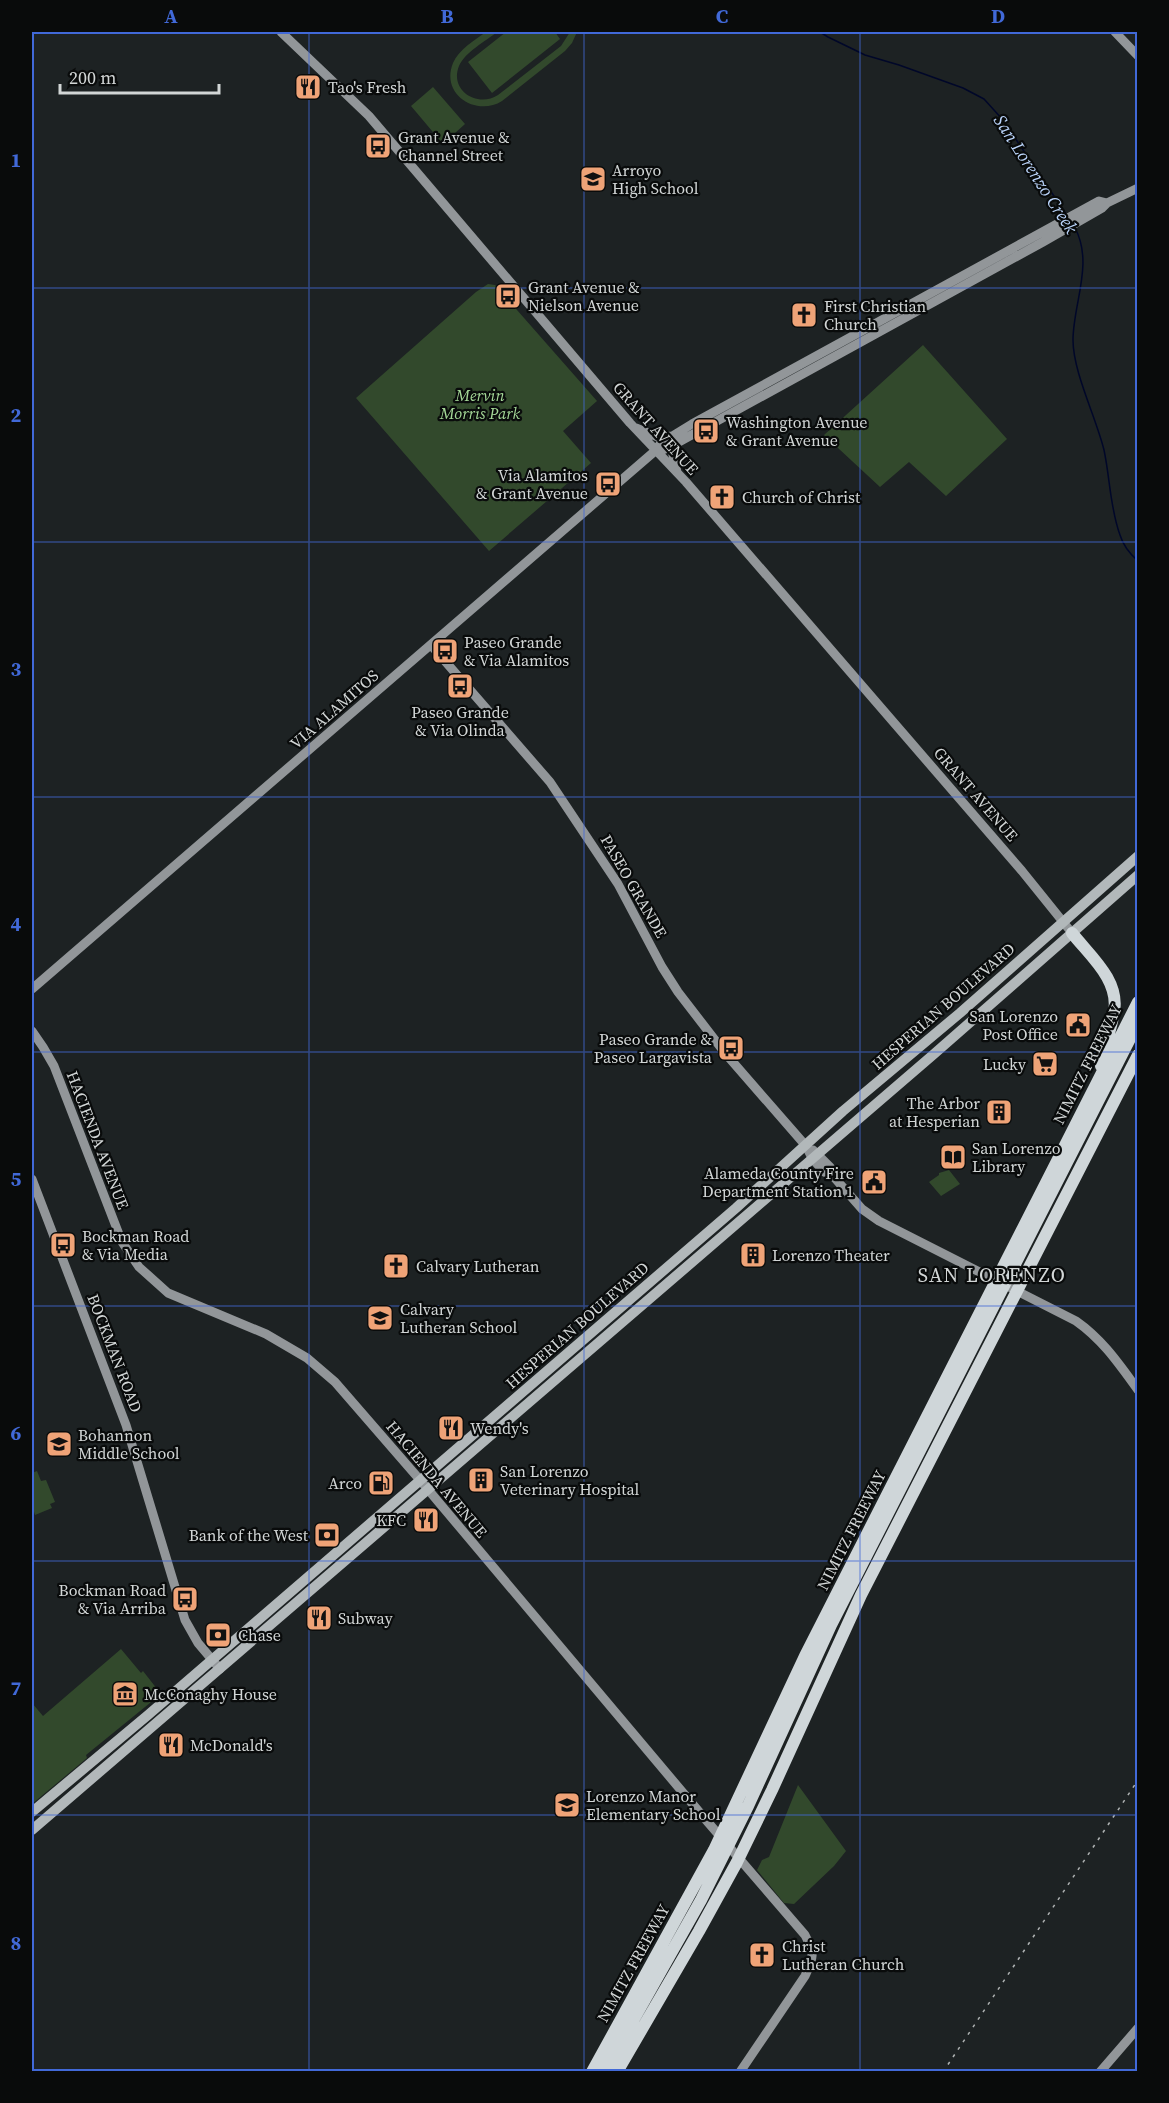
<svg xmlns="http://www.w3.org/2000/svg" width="1169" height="2103" font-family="'Source Serif 4',serif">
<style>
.green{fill:#32492c}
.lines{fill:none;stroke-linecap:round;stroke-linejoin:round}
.stream{stroke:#000729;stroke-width:1.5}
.secondary{stroke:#929699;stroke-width:9}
.primary{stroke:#b2b8ba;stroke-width:10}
.highway{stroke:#cfd6d9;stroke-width:12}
.rail{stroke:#afb3b3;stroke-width:1.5;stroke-dasharray:3 6;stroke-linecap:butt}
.grid{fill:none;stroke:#4169d8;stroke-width:1.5;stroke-opacity:0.55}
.labels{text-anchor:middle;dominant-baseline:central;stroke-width:4.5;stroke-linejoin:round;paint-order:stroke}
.poi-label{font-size:16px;fill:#d2d6d6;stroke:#090b0b;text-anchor:start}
.park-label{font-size:16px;font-style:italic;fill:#a5d998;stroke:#090b0b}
.street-label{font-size:16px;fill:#d2d6d6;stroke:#090b0b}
.water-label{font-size:18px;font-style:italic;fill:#bbd5fc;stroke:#090b0b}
.quarter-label{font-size:20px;letter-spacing:1.5px;fill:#d2d6d6;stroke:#090b0b}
.neatline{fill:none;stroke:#4169d8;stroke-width:2}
.grid-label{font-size:20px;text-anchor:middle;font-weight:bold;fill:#4169d8}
</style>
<rect width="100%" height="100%" fill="#1d2223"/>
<path class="green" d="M486,32H497C486,41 465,52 459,66C449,91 478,108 498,95L561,46L570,32H577L572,43L565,51L502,101C477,117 440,95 453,63C459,49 475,40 486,32Z
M506,32H555L560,39L492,93L468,62Z
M433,87L465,124L443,144L411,106Z
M488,284L495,285L597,401L563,431L591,463L489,551L356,398L476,292Z
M923,345L1007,439L946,496L909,462L880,487L824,435Z
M949,1170L960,1184L941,1196L929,1182L939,1175V1173Z
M37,1471L41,1481L46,1480L55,1502L50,1504L52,1508L35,1515L32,1505V1473Z
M121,1649L141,1673L143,1671L161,1694L86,1755L87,1758L32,1804V1703L43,1716Z
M798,1785L846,1851L834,1866L794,1904L784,1903L757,1870L762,1860L769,1857Z"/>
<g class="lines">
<path class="stream" d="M820,32L828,37L865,55L899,65L963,88L984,99L1003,120L1066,214
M1075,228C1094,263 1073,304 1073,340C1073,372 1096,417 1104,450C1110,478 1110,508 1120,535C1123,545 1130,554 1138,561"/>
<path class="secondary" d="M281,32L369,116L630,423L686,482L1022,871L1072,933
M1115,32L1138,56
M636,428L658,437L672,436
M677,443L673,455L677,472
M655,451L665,449L677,443L1043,242L1102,208L1107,203L1138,188
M431,645L550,782L618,884L662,967L678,992L725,1053L806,1146L812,1158L824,1172L833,1176L862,1209L879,1221L1076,1321C1103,1340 1119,1364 1138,1390
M32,989L655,451L661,443L692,424L1099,201L1107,203
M32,1031L43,1047L54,1066L122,1242L139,1267L168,1293L266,1334L307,1358L335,1382L420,1480L706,1820L805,1935C815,1954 814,1957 805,1976L740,2072
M813,1150L830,1167L833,1176
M32,1179L126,1425L185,1620L198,1643L220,1669
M1100,2072L1138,2028"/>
<path class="primary" d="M32,1812L148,1715L736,1208L843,1111L960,1013L1138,856
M32,1830L934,1054L1138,875"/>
<path class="highway" d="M1072,933C1090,956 1120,980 1114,1012C1111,1030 1104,1047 1101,1066
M592,2072L714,1850L805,1656L1138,1002
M604,2072L701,1900L748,1806L831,1625L1138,1023
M617,2072L699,1931L737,1862L772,1790L861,1595L1138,1055"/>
<path class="rail" d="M943,2072L1138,1780"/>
</g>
<path class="grid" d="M309,32V2072M584,32V2072M860,32V2072M32,288H1138M32,542H1138M32,797H1138M32,1052H1138M32,1306H1138M32,1561H1138M32,1815H1138"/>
<defs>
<symbol id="restaurant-square" viewBox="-11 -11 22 22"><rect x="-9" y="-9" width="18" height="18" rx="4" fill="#efa377" stroke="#090b0b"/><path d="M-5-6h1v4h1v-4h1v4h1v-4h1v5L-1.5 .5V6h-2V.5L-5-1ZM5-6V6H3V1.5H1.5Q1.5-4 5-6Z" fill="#111"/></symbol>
<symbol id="bus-square" viewBox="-11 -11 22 22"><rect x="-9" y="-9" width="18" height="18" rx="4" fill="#efa377" stroke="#090b0b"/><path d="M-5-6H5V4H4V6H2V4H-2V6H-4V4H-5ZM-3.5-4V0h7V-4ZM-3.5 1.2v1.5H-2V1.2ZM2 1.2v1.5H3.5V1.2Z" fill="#111"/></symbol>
<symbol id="school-square" viewBox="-11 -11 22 22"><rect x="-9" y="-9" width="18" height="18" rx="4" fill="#efa377" stroke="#090b0b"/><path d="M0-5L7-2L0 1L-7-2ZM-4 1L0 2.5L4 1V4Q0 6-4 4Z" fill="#111"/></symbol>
<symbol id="church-square" viewBox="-11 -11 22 22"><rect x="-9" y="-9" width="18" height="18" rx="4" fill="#efa377" stroke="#090b0b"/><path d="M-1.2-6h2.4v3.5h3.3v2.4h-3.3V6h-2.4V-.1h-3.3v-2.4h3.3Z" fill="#111"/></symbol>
<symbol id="civic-square" viewBox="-11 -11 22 22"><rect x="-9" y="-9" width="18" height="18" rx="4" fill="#efa377" stroke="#090b0b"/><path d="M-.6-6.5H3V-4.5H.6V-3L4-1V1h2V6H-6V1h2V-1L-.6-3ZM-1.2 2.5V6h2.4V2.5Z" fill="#111"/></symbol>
<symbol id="supermarket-square" viewBox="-11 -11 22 22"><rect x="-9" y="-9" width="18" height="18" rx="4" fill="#efa377" stroke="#090b0b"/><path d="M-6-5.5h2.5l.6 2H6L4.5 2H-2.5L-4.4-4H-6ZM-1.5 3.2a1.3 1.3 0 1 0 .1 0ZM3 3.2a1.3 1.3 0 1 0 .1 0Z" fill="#111"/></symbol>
<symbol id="building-square" viewBox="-11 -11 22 22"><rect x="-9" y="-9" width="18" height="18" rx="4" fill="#efa377" stroke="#090b0b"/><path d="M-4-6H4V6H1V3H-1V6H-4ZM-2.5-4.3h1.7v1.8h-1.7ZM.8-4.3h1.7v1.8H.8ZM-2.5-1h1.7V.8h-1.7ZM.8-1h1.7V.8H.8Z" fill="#111"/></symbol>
<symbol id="library-square" viewBox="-11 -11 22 22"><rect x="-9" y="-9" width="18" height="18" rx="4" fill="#efa377" stroke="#090b0b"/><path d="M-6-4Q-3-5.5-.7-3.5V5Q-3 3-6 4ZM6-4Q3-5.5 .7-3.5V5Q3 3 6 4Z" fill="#111"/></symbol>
<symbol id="fuel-square" viewBox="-11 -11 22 22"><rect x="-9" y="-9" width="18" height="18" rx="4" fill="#efa377" stroke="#090b0b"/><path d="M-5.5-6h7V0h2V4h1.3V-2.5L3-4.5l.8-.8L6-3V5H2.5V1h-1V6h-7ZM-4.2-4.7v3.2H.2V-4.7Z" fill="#111"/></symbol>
<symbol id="bank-square" viewBox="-11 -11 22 22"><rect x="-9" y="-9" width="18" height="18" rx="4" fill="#efa377" stroke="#090b0b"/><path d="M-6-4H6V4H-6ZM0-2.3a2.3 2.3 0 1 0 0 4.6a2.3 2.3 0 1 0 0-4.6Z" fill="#111"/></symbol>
<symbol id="museum-square" viewBox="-11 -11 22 22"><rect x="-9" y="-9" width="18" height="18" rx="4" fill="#efa377" stroke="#090b0b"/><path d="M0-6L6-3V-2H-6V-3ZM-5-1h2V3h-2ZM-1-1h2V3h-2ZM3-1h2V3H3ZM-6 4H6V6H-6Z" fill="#111"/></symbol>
</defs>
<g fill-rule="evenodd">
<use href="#restaurant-square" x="293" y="72" width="30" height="30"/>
<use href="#bus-square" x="363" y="131" width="30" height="30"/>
<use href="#school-square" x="578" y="164" width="30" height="30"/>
<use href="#bus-square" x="493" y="281" width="30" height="30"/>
<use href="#church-square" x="789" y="300" width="30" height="30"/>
<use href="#bus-square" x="691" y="416" width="30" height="30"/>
<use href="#bus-square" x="593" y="469" width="30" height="30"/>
<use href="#church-square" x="707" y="482" width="30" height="30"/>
<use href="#bus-square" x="430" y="636" width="30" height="30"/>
<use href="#bus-square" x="445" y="671" width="30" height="30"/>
<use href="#civic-square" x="1063" y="1010" width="30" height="30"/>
<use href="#bus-square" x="716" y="1033" width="30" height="30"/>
<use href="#supermarket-square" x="1030" y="1049" width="30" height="30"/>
<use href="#building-square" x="984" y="1097" width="30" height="30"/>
<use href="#library-square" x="938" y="1142" width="30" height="30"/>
<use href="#civic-square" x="859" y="1167" width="30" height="30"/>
<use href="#bus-square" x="48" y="1230" width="30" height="30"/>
<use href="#building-square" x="738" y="1240" width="30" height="30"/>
<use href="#church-square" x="381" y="1251" width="30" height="30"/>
<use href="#school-square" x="365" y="1303" width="30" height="30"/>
<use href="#restaurant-square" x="436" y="1413" width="30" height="30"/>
<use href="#school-square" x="44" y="1429" width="30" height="30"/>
<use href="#building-square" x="466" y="1465" width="30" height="30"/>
<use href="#fuel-square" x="366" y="1468" width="30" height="30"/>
<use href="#restaurant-square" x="411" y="1505" width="30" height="30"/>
<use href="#bank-square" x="312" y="1520" width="30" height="30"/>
<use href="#bus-square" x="170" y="1584" width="30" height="30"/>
<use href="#restaurant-square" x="304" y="1603" width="30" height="30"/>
<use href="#bank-square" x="203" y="1620" width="30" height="30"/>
<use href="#museum-square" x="110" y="1679" width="30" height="30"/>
<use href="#restaurant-square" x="156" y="1730" width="30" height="30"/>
<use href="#school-square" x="552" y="1790" width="30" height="30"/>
<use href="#church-square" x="747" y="1940" width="30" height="30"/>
</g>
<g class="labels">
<g class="poi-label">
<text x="328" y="87">Tao's Fresh</text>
<text x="398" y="137">Grant Avenue &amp;<tspan x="398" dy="18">Channel Street</tspan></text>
<text x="612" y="170">Arroyo<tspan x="612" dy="18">High School</tspan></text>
<text x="528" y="287">Grant Avenue &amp;<tspan x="528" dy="18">Nielson Avenue</tspan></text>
<text x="824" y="306">First Christian<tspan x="824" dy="18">Church</tspan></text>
<text x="726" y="422">Washington Avenue<tspan x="726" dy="18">&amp; Grant Avenue</tspan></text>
<text x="588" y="475" text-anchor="end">Via Alamitos<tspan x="588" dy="18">&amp; Grant Avenue</tspan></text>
<text x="742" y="497">Church of Christ</text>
<text x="464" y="642">Paseo Grande<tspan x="464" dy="18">&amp; Via Alamitos</tspan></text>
<text x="460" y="712" text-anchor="middle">Paseo Grande<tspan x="460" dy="18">&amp; Via Olinda</tspan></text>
<text x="1058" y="1016" text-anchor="end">San Lorenzo<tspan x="1058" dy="18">Post Office</tspan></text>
<text x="712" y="1039" text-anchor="end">Paseo Grande &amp;<tspan x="712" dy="18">Paseo Largavista</tspan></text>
<text x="1026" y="1064" text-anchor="end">Lucky</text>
<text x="980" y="1103" text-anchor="end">The Arbor<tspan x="980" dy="18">at Hesperian</tspan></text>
<text x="972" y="1148">San Lorenzo<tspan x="972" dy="18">Library</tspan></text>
<text x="854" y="1173" text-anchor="end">Alameda County Fire<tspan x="854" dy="18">Department Station 1</tspan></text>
<text x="82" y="1236">Bockman Road<tspan x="82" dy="18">&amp; Via Media</tspan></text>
<text x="772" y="1255">Lorenzo Theater</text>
<text x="416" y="1266">Calvary Lutheran</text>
<text x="400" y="1309">Calvary<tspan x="400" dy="18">Lutheran School</tspan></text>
<text x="470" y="1428">Wendy's</text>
<text x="78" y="1435">Bohannon<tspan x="78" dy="18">Middle School</tspan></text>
<text x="500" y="1471">San Lorenzo<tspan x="500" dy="18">Veterinary Hospital</tspan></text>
<text x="362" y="1483" text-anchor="end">Arco</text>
<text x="406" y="1520" text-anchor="end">KFC</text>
<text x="308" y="1535" text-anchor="end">Bank of the West</text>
<text x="166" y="1590" text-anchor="end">Bockman Road<tspan x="166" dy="18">&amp; Via Arriba</tspan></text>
<text x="338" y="1618">Subway</text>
<text x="238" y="1635">Chase</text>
<text x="144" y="1694">McConaghy House</text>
<text x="190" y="1745">McDonald's</text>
<text x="586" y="1796">Lorenzo Manor<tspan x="586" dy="18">Elementary School</tspan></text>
<text x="782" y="1946">Christ<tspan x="782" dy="18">Lutheran Church</tspan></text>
</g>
<g class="park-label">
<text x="480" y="395">Mervin<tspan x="480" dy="18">Morris Park</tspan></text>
</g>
<g class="street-label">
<text transform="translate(656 428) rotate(48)">GRANT AVENUE</text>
<text transform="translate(334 709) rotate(-41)">VIA ALAMITOS</text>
<text transform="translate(976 794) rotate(49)">GRANT AVENUE</text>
<text transform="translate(634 886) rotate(60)">PASEO GRANDE</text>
<text transform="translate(943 1006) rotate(-41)">HESPERIAN BOULEVARD</text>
<text transform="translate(1087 1064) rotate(-63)">NIMITZ FREEWAY</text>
<text transform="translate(98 1140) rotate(69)">HACIENDA AVENUE</text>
<text transform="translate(577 1325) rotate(-41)">HESPERIAN BOULEVARD</text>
<text transform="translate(115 1353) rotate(69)">BOCKMAN ROAD</text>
<text transform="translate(437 1479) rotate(50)">HACIENDA AVENUE</text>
<text transform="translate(851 1530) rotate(-63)">NIMITZ FREEWAY</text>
<text transform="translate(633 1963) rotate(-61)">NIMITZ FREEWAY</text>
</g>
<g class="water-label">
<text transform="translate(1036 174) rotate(57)">San Lorenzo Creek</text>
</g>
<g class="quarter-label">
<text x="992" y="1275">SAN LORENZO</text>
</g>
</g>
<rect width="1169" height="2103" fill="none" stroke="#090b0b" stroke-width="66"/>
<path d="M60 84v9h159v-9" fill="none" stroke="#d2d6d6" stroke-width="3"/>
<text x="69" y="84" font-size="18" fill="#d2d6d6" stroke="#090b0b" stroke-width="4.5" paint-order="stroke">200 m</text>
<rect x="33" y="33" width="1103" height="2037" class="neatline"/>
<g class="grid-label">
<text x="171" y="23">A</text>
<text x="447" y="23">B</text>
<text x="722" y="23">C</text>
<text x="998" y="23">D</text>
<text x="16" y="167">1</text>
<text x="16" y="422">2</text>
<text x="16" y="676">3</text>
<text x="16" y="931">4</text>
<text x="16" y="1186">5</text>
<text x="16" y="1440">6</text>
<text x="16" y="1695">7</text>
<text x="16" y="1950">8</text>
</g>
</svg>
